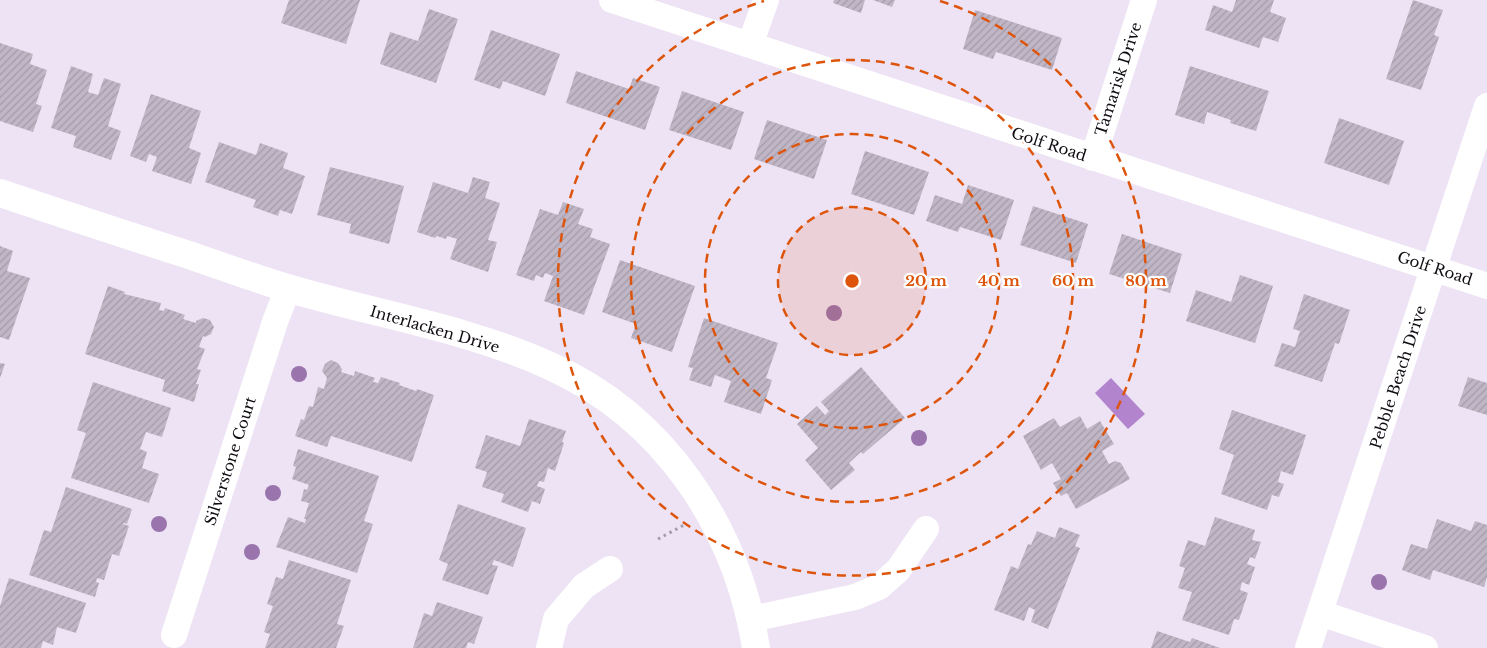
<svg xmlns="http://www.w3.org/2000/svg" width="1487" height="648" font-family="'Libre Baskerville',serif">
<style>
.water{fill:#b284ce}
.building{fill:url(#building-hatch)}
.lines{fill:none;stroke-linecap:round;stroke-linejoin:round}
.path{stroke:#a39ba8;stroke-width:3;stroke-dasharray:2.5 4;stroke-linecap:butt}
.street{stroke:#fff;stroke-width:26}
.secondary{stroke:#fff;stroke-width:28}
.tree{fill:#9a74ad}
.ring{fill:none;stroke:#dd550c;stroke-width:2.5;stroke-dasharray:9 6}
.labels{text-anchor:middle;dominant-baseline:central;stroke-width:4.5;stroke-linejoin:round;paint-order:stroke}
.street-label{font-size:15px;fill:#110d13;stroke:#fff}
.centre{fill:#dd550c;stroke:#fff;stroke-width:2.5}
.ring-label{font-size:15px;text-anchor:middle;font-weight:bold;fill:#dd550c;stroke:#fff;stroke-width:4.5;stroke-linejoin:round;paint-order:stroke}
</style>
<defs>
<pattern id="building-hatch" width="6" height="6" patternUnits="userSpaceOnUse" patternTransform="scale(1.25)"><rect width="6" height="6" fill="#c0b6c6"/><path d="M-1 1l2-2M0 6l6-6M5 7l2-2" fill="none" stroke="#a49ba9"/></pattern>
</defs>
<rect width="100%" height="100%" fill="#ede3f4"/>
<path class="water" d="M1111,378L1145,414L1128,429L1095,393Z"/>
<path class="building" d="M289,0H360L346,44L281,23Z
M834,0H865L861,13L833,3Z
M873,0H895L892,7Z
M1236,0H1274L1270,12L1286,18L1278,42L1263,37L1259,48L1205,30L1213,5L1232,12Z
M1413,0L1443,10L1434,35L1439,37L1421,90L1386,79Z
M429,9L458,19L436,83L380,64L390,32L418,41Z
M975,10L1062,38L1052,70L996,52L993,59L963,49Z
M491,30L560,54L545,96L503,81L500,89L474,80Z
M0,43L33,54L30,64L47,70L36,104L42,106L33,132L0,121Z
M71,66L93,74L88,92L98,95L104,78L121,84L108,126L121,131L111,160L73,147L76,136L51,128Z
M1190,66L1269,91L1256,131L1230,123L1231,120L1207,112L1204,124L1175,115Z
M576,71L629,89L633,78L660,87L645,130L566,103Z
M682,91L744,112L731,150L669,130Z
M151,94L201,111L189,148L201,153L191,184L152,171L157,157L149,154L146,162L130,156Z
M1339,118L1404,141L1389,185L1324,163Z
M767,120L827,140L814,179L754,159Z
M219,142L256,155L260,143L288,153L283,168L305,176L292,214L280,210L278,216L253,207L256,200L205,182Z
M865,151L929,172L914,215L851,194Z
M330,167L404,186L389,244L349,233L351,224L317,215Z
M473,177L490,182L485,198L500,203L488,240L497,242L488,272L450,259L457,239L447,236L446,239L437,236L435,238L417,232L433,182L468,193Z
M968,185L1014,200L1001,240L960,227L958,232L926,221L935,195L962,204Z
M563,202L584,209L578,224L593,229L590,237L610,244L584,315L544,301L553,276L545,273L543,278L536,275L534,281L516,275L540,209L558,215Z
M1033,206L1088,224L1076,263L1020,245Z
M1122,234L1182,254L1170,293L1109,274Z
M0,246L13,251L7,271L30,278L9,340L0,337Z
M620,260L695,286L672,352L631,338L636,324L602,312Z
M1240,275L1273,286L1255,343L1186,321L1196,290L1231,302Z
M108,286L125,292L124,294L161,303L159,310L164,311L165,308L185,315L183,319L196,323V321L203,318L210,320L214,327L211,334L205,337L203,336L199,347L205,349L197,369L201,370L196,384H199L194,402L162,391L165,380L85,354Z
M1304,294L1350,310L1339,344L1335,343L1322,382L1274,366L1282,343L1295,347L1300,331L1293,329Z
M704,318L778,343L766,378L772,380L761,414L724,402L731,381L715,375L711,387L689,380L693,368L688,367Z
M331,360L338,363L342,369L341,372L354,376L355,371L375,378L373,382L378,383L381,377L400,383L399,385L416,391L417,389L434,395L412,462L331,436L327,447L295,436L301,419L304,420L309,406L313,407L318,387L324,389L327,378L322,371L325,364Z
M0,363L5,364L0,378Z
M861,367L905,418L863,454L861,452L849,463L855,470L831,490L805,460L818,448L797,424L817,406L825,415L829,411L821,402Z
M1468,377L1487,383V415L1458,406Z
M93,382L171,408L162,437L146,432L140,449L147,452L142,468L159,474L149,503L71,478L86,433L77,430Z
M1232,410L1306,435L1293,475L1281,471L1278,482L1284,484L1279,497L1272,495L1267,510L1221,494L1234,455L1219,449Z
M1080,416L1087,429L1100,421L1114,444L1102,451L1109,464L1115,461L1121,463L1130,479L1076,509L1067,493L1061,496L1053,483L1061,479L1052,463L1041,470L1023,436L1054,418L1060,427Z
M529,419L566,431L562,442L564,443L555,471L548,468L544,482L539,481L537,486L545,489L540,504L532,501L528,512L501,502L504,494L482,487L487,472L475,468L486,435L520,446Z
M298,449L379,476L364,521L373,524L357,573L276,547L288,517L305,523L306,519H304L309,503L301,501L304,489L307,490L309,485L292,479L296,467L293,466Z
M66,487L132,509L127,524L123,523V524L129,526L119,556L112,554L104,580L97,578L96,582L99,583L95,597L29,575L44,530L51,532Z
M458,504L526,528L513,567L494,560L492,565L498,566L488,595L442,580L448,564L439,560Z
M1215,517L1255,530L1252,540L1261,542L1255,559L1250,557L1247,564L1255,567L1249,585L1242,582L1240,590L1248,593L1239,620L1234,619L1229,635L1182,620L1192,592L1178,588L1185,568L1179,566L1188,540L1205,546Z
M1437,519L1471,531L1475,521L1487,525V577L1484,587L1433,570L1430,580L1402,570L1411,544L1427,549Z
M1059,527L1080,535L1075,546L1080,548L1048,629L1031,622L1035,610L1029,607L1024,621L994,610L1011,566L1018,569L1028,544L1031,545L1037,531L1055,538Z
M289,560L351,580L337,624L344,626L336,648H265L270,634L264,632L273,606L267,604L276,577L283,579Z
M9,578L86,603L76,633L57,627L53,645L43,641L41,648H0V606Z
M437,602L483,617L474,644L468,642L466,648H413L424,613L432,616Z
M1157,631L1190,642L1192,638L1220,648H1151Z"/>
<g class="lines">
<path class="path" d="M658,539L684,525"/>
<path class="street" d="M612,0L1487,286
M750,45L766,0
M1093,158L1144,0
M1320,613L1425,648
M751,619L855,597L879,587L898,570L926,529
M174,635L275,322L288,288
M549,648L556,619L584,586L610,569
M1308,648L1487,106"/>
<path class="secondary" d="M0,193C63,214 126,235 189,255C221,266 254,278 287,288C375,314 467,328 550,366C664,417 737,527 756,648"/>
</g>
<g class="tree">
<circle cx="834" cy="313" r="8"/>
<circle cx="299" cy="374" r="8"/>
<circle cx="919" cy="438" r="8"/>
<circle cx="273" cy="493" r="8"/>
<circle cx="159" cy="524" r="8"/>
<circle cx="252" cy="552" r="8"/>
<circle cx="1379" cy="582" r="8"/>
</g>
<circle cx="852" cy="281" r="74" fill="#dd550c" fill-opacity=".12"/>
<g class="ring">
<circle cx="852" cy="281" r="74"/>
<circle cx="852" cy="281" r="147"/>
<circle cx="852" cy="281" r="221"/>
<path d="M940 1A294 294 0 1 1 764 1"/>
</g>
<g class="labels">
<g class="street-label">
<text transform="translate(1118 79) rotate(-72)">Tamarisk Drive</text>
<text transform="translate(1049 144) rotate(18)">Golf Road</text>
<text transform="translate(1435 268) rotate(18)">Golf Road</text>
<text transform="translate(435 329) rotate(16)">Interlacken Drive</text>
<text transform="translate(1398 377) rotate(-72)">Pebble Beach Drive</text>
<text transform="translate(230 461) rotate(-72)">Silverstone Court</text>
</g>
</g>
<circle cx="852" cy="281" r="8" class="centre"/>
<g class="ring-label">
<text x="926" y="286">20 m</text>
<text x="999" y="286">40 m</text>
<text x="1073" y="286">60 m</text>
<text x="1146" y="286">80 m</text>
</g>
</svg>
